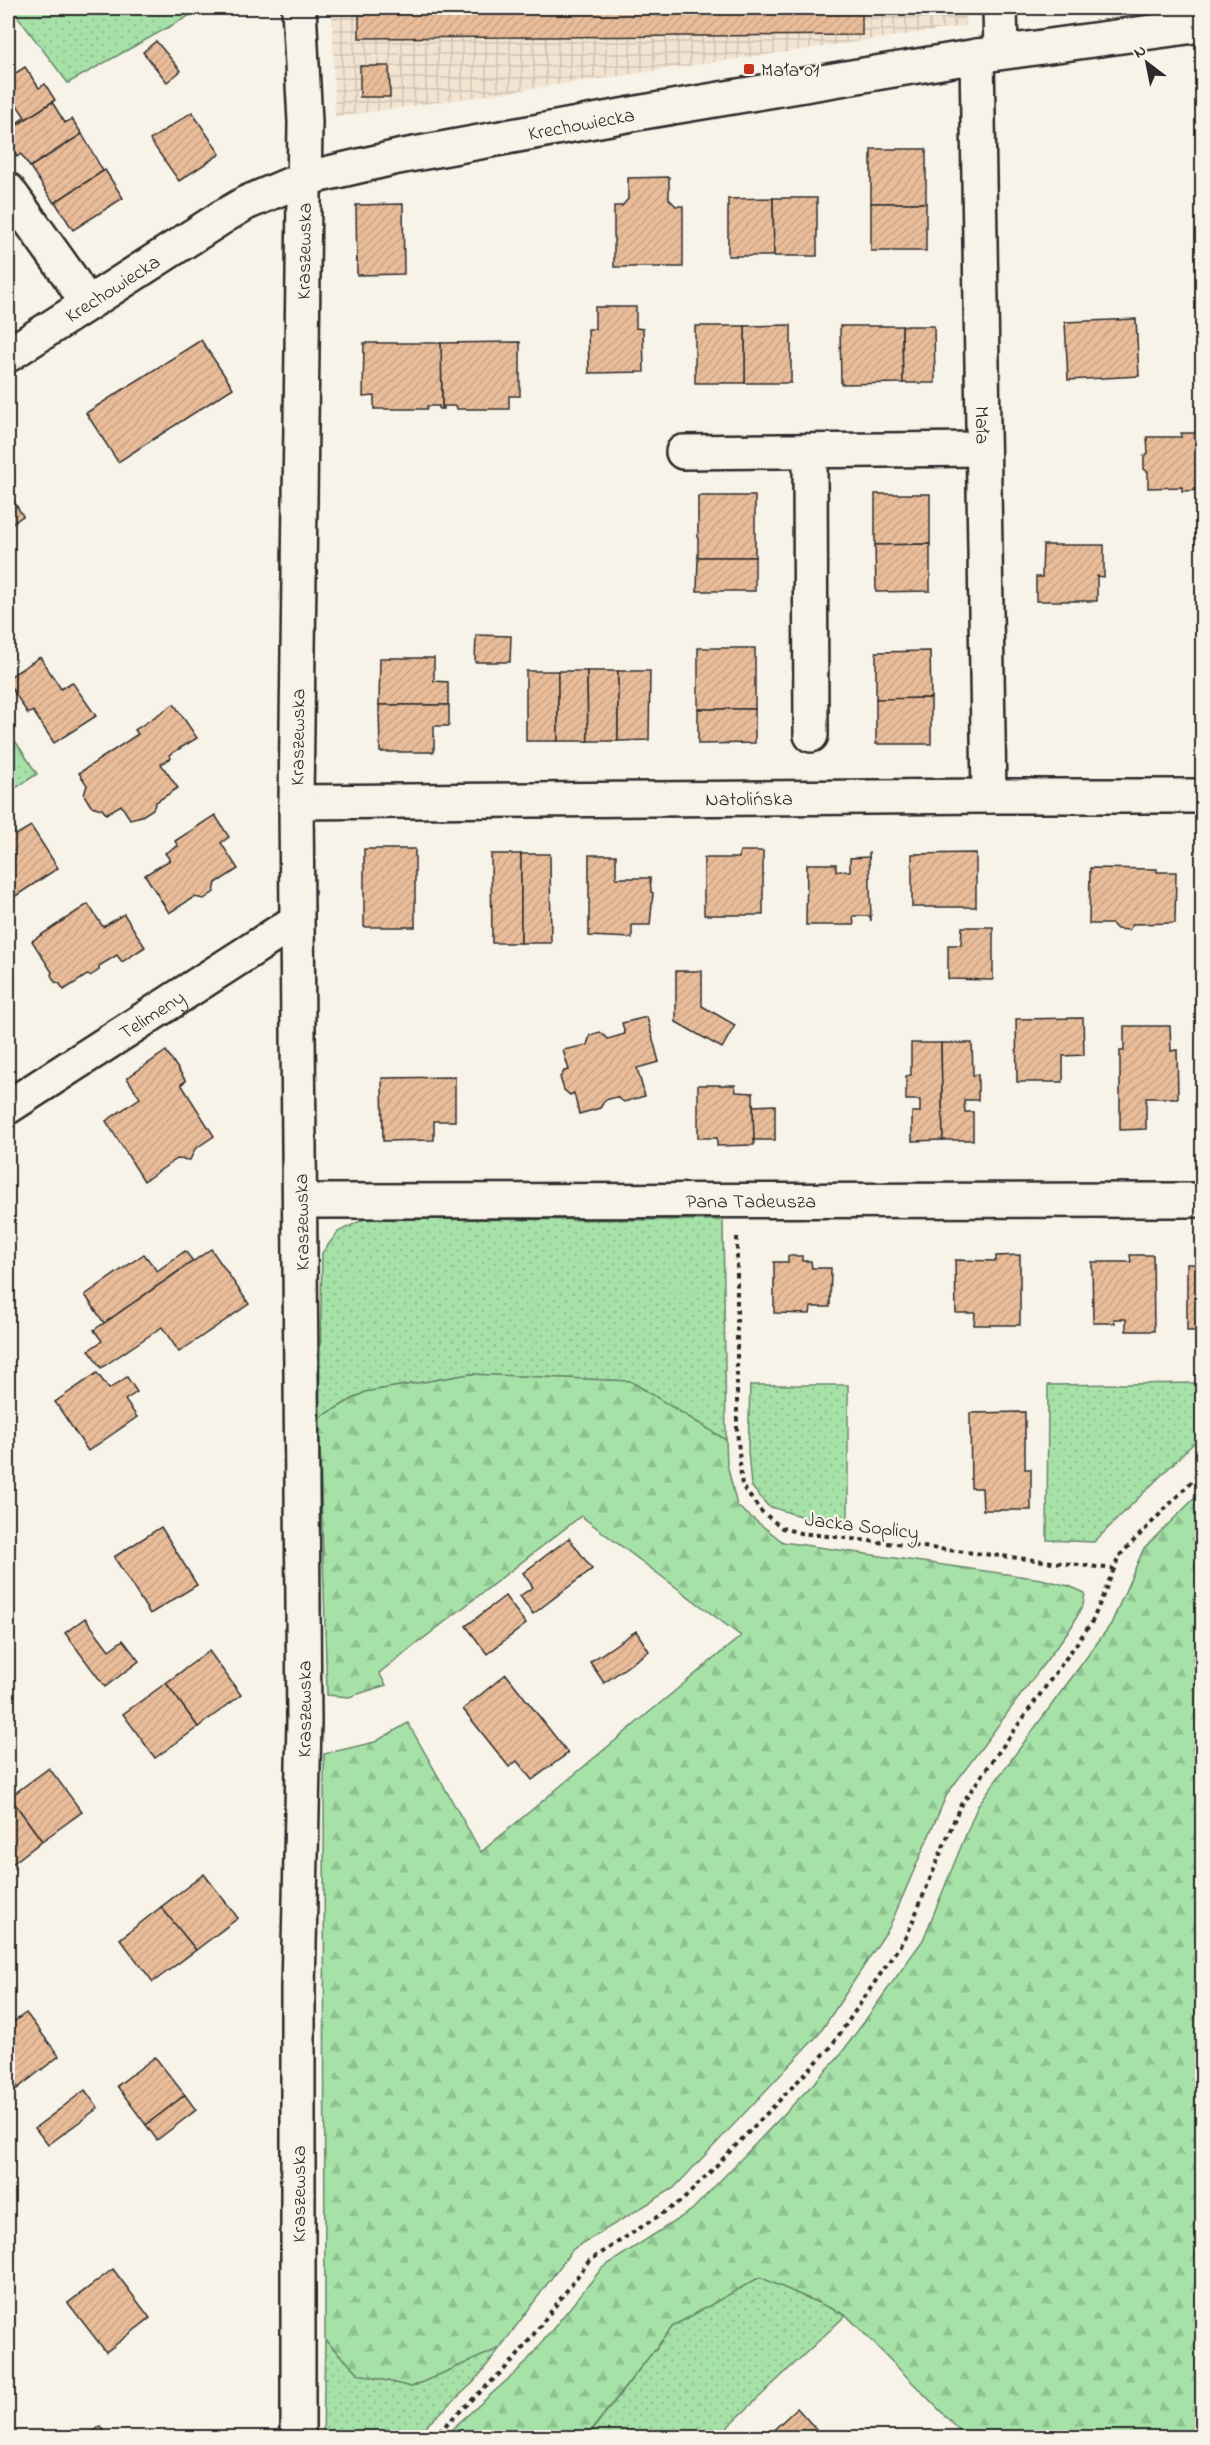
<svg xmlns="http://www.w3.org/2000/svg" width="1210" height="2445" viewBox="0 0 1210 2445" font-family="'Indie Flower',sans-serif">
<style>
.industrial{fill:url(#industrial-grid)}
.grass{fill:url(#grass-dots);stroke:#68866a;stroke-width:1.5}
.forest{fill:url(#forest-firs);stroke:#68866a;stroke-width:1.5}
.building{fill:url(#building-hatch);stroke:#2b2b2b;stroke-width:1.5}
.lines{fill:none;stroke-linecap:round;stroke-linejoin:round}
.minor-casing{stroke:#2b2b2b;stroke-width:38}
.path{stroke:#2b2b2b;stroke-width:4;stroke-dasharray:4.5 4.5;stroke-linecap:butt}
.minor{stroke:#f7f3e8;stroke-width:33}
.poi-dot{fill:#c8321e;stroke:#f7f3e8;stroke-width:2}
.labels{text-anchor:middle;stroke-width:4.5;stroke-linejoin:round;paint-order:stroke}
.poi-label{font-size:20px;fill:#2b2b2b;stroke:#f7f3e8;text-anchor:start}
.street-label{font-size:20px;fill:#2b2b2b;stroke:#f7f3e8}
</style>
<defs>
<pattern id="industrial-grid" width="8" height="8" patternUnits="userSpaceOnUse" patternTransform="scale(1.5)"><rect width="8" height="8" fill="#f3e3d1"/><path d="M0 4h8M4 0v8" fill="none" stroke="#d0c3b4"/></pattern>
<pattern id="grass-dots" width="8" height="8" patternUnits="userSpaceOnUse" patternTransform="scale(1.5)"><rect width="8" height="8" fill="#a6e2a8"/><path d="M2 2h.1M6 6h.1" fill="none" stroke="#8fc291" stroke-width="1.8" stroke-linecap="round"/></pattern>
<pattern id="forest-firs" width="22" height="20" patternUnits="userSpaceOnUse" patternTransform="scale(1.5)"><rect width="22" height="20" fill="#a6e2a8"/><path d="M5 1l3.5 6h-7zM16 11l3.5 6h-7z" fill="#8fc291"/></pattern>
<pattern id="building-hatch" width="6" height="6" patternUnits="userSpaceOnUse" patternTransform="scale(1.5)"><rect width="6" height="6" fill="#eabd9a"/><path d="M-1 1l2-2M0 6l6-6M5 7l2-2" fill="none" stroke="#c9a385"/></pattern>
</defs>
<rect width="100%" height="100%" fill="#f7f3e8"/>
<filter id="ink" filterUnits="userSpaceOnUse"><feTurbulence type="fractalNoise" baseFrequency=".0167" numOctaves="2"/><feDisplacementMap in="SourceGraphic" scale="12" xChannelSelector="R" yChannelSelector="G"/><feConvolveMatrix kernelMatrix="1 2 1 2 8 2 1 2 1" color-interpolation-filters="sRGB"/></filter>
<g filter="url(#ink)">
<polygon class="industrial" points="332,8 965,8 966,26 335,117"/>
<g class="grass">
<polygon points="11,8 193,8 196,12 68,83"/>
<polygon points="8,730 37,774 8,793"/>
<polygon points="364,1219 723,1220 726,1440 630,1381 470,1374 365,1392 319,1418 322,1253 338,1232"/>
<polygon points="1202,1383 1202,1435 1094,1542 1047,1540 1048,1385"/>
<polygon points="750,1385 848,1385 848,1531 768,1506 751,1486 748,1451"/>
<polygon points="760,2277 846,2315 717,2437 586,2438 673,2326"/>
<polygon points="325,2340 360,2374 411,2387 500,2348 474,2382 414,2437 323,2438"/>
</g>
<g class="forest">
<polygon points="470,1374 630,1381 726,1440 727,1464 737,1506 783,1542 1041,1579 1069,1586 1085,1593 1083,1605 1072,1626 947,1794 889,1928 819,2034 674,2188 573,2249 500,2348 411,2387 360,2374 325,2340 324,1754 375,1742 408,1723 481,1852 741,1636 581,1516 379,1673 386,1685 349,1697 327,1695 319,1418 365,1392"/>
<polygon points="1202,1491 1202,2437 966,2437 846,2315 760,2277 673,2326 586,2437 443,2437 523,2366 602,2268 692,2210 838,2058 923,1940 978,1805 1111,1624 1144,1548"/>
</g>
<g class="building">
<polygon points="359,8 862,8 862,35 359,38"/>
<polygon points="156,41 181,71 167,82 143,52"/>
<polygon points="360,66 389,66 390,97 360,97"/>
<polygon points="25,67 39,88 45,84 55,100 8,131 8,129 25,117 17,105 8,112 8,78"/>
<polygon points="1199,95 1202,95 1202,169"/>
<polygon points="52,102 65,123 72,119 82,134 30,167 21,154 17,157 8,142 8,131"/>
<polygon points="192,112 220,154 179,181 150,140"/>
<polygon points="82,134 103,171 54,203 30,167"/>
<rect x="871" y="149" width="55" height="54"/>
<polygon points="105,170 123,198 73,230 55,202"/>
<polygon points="669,177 669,199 676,206 683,206 683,267 614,267 614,206 622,206 628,199 628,178"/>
<polygon points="773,198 774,256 728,256 728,199"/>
<polygon points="773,198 817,198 817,256 774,256"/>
<rect x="871" y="203" width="55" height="48"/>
<polygon points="403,204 404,274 357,275 356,205"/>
<polygon points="595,307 636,307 636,328 643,329 644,372 589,373 588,329 595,329"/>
<polygon points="1136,319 1139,376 1068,380 1065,322"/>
<polygon points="791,325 791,383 745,383 745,326"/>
<rect x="695" y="326" width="50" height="57"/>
<polygon points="840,326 902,326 903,383 841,384"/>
<polygon points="902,326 934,326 935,383 903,383"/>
<polygon points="201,340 233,388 118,462 86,413"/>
<polygon points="520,342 520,396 509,396 509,409 457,409 456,406 444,406 444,409 442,409 441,343"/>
<polygon points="364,343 441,343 442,409 439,409 439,406 427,406 427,409 374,409 374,396 363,397"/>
<polygon points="1181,433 1202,433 1202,490 1182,491 1182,487 1148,488 1148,472 1144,469 1144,456 1148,453 1147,437 1181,437"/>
<polygon points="8,492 23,516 8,526"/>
<polygon points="875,494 930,494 930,544 875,545"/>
<rect x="698" y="496" width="57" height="61"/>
<polygon points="930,544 930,591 876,592 875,545"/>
<polygon points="1043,545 1104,545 1104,577 1097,576 1097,601 1036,601 1036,577 1042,577"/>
<polygon points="698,557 755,557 755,591 697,591"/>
<polygon points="476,635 511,636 510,662 475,662"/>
<rect x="698" y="648" width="57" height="61"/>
<polygon points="930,651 931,698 876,699 876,652"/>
<polygon points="40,657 61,689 72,682 96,716 54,743 33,711 28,714 8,682 8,678"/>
<polygon points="380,658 434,658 434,681 448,682 448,705 379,705"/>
<rect x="526" y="671" width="32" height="70"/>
<polygon points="558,671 587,671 588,741 558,741"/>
<polygon points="587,671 618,671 618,741 588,741"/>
<polygon points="618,671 650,671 649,740 618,741"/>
<polygon points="931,698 931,744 876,744 876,699"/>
<polygon points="174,704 197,738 169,755 171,758 161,764 178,788 156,802 153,809 142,816 130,819 121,805 106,814 102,809 91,806 84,795 87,785 79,773 138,734 135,730"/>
<polygon points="379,705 449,705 449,726 434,726 434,752 380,752"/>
<polygon points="698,709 755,709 755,743 698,744"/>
<polygon points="215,815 229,837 221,843 238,869 216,883 214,892 204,899 194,897 169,913 145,875 170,860 165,853 178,846 175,841"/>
<polygon points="10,826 16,835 31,826 58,868 8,901 8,827"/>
<rect x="364" y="849" width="51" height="78"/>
<polygon points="740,851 763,851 763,915 704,915 704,858 739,858"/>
<polygon points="869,852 871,921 870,916 853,916 854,925 806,925 807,864 836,864 836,871 850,871 850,858 869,857"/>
<polygon points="976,853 976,907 912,907 912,854"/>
<polygon points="491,854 521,854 521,943 492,943"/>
<polygon points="521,854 550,854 551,943 521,943"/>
<polygon points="589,855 616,855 616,878 650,878 651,892 653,893 650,925 632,925 632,938 589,936"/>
<polygon points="1090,868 1157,869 1157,872 1176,872 1175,923 1133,924 1129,930 1117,929 1112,924 1089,924"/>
<polygon points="88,904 103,927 124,914 145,947 122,962 117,955 99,966 99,970 90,976 87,975 64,990 59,983 55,982 51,975 52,972 32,941"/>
<polygon points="962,927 993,927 993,980 948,979 948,945 961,945"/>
<polygon points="676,971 702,971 702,1006 735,1025 722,1048 676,1022"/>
<polygon points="647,1017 659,1062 637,1068 645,1096 624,1102 617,1097 605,1100 600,1108 579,1114 574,1093 570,1095 564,1090 560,1077 564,1071 569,1070 563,1050 587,1045 590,1035 600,1032 608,1039 625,1034 622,1023"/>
<polygon points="1083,1018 1084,1055 1063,1056 1063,1082 1017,1082 1016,1019"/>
<polygon points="1124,1026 1170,1026 1171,1051 1177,1050 1178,1098 1146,1098 1146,1129 1120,1130 1120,1051 1124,1051"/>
<polygon points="911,1043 941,1043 943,1140 912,1141 912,1112 920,1112 920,1100 906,1100 906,1076 911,1075"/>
<polygon points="941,1043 972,1043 973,1075 978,1074 978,1100 964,1100 965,1112 973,1112 973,1140 943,1140"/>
<polygon points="166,1051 186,1081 181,1084 214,1136 195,1149 190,1160 177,1159 144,1181 106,1121 140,1098 127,1078"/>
<polygon points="455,1077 455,1121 434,1121 434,1140 383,1141 382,1078"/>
<polygon points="698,1085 735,1085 736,1092 753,1093 754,1145 717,1146 717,1138 698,1138"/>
<polygon points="775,1105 775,1140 754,1140 753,1106"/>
<polygon points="211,1249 249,1304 179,1352 162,1327 101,1368 89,1350 102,1341 94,1330"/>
<polygon points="185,1251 193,1261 104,1323 85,1295 144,1254 157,1271"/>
<polygon points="1020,1255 1020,1325 974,1325 975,1313 956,1313 955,1260 996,1261 996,1256"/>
<polygon points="1130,1255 1153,1255 1154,1331 1126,1331 1126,1319 1114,1319 1115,1323 1093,1323 1092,1262 1131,1262"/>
<polygon points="788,1256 802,1256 802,1261 811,1261 812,1268 831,1268 830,1307 811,1307 810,1314 774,1313 774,1262 788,1262"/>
<rect x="1187" y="1264" width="15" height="67"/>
<polygon points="97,1373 109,1389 127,1377 137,1392 125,1400 137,1417 88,1451 55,1402"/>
<polygon points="1025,1412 1025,1469 1031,1469 1031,1510 983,1510 982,1488 971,1488 970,1413"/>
<polygon points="161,1527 197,1585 150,1614 114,1557"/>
<polygon points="569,1538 592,1569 533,1614 520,1596 533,1587 523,1573"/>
<polygon points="505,1596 526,1624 487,1654 466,1626"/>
<polygon points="85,1618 109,1650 123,1640 139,1661 105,1687 65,1633"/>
<polygon points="636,1631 649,1651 604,1683 590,1662"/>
<polygon points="209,1651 241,1695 198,1727 166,1683"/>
<polygon points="506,1674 568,1753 532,1780 517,1761 509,1767 463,1709"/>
<polygon points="166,1683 198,1727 155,1758 123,1714"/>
<polygon points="49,1768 82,1812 42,1841 10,1797"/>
<polygon points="10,1797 42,1841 8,1867 8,1798"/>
<polygon points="204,1874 238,1918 196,1950 161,1907"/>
<polygon points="161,1907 196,1950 153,1982 120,1939"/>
<polygon points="26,2013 59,2056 18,2088 8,2074 8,2026"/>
<polygon points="155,2057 185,2095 146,2125 117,2086"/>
<polygon points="8,2074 18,2088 8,2096"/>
<polygon points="85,2090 98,2108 48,2145 35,2128"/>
<polygon points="185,2095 196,2110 157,2140 146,2125"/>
<polygon points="113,2269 150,2318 106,2352 68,2303"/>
<polygon points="797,2408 824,2438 765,2438"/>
<polygon points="101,2426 109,2438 83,2438"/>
</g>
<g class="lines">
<g class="minor-casing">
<g id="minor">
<polyline points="1000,8 1001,52"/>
<path id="s1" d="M977,56L989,796"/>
<polyline points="8,190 70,277 87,304"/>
<path id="s2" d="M8,355L224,216L246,203L303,179L398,157L643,112L977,56L1202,25"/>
<polyline points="810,451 811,735"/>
<polyline points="683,452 983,449"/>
<path id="s3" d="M296,802L989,796H1202"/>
<path id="s4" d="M8,1107L296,921"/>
<path id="s5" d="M301,1201L1202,1200"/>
<path id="s6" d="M298,2438V1990L304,1721L296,802L305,122L299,8"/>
</g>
</g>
<g class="path">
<polyline points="737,1237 737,1429 742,1486 761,1511 782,1528 800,1533 1114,1569 1119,1556 1202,1471"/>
<polyline points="432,2438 515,2359 589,2261 683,2200 830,2048 907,1935 960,1806 1092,1622 1114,1569"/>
</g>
<use href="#minor" class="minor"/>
</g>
</g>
<rect class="poi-dot" x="743" y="63" width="12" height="12" rx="3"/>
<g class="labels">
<g class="poi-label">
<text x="761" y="76">Mała 01</text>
</g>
<g class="street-label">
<text dy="7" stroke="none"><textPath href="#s2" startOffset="628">Krechowiecka</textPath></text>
<text dy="7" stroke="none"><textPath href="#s6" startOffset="2187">Kraszewska</textPath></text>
<text dy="7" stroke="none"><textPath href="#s2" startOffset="124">Krechowiecka</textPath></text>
<text dy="7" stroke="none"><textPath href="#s1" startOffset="369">Mała</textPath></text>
<text dy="7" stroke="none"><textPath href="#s6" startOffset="1701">Kraszewska</textPath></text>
<text dy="7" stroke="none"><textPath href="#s3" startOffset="453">Natolińska</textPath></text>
<text dy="7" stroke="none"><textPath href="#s4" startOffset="171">Telimeny</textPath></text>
<text dy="7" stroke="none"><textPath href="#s5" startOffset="450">Pana Tadeusza</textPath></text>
<text transform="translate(301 1222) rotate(-91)" y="7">Kraszewska</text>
<text transform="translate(862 1525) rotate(7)" y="7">Jacka Soplicy</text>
<text dy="7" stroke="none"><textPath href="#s6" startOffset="729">Kraszewska</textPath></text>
<text transform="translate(298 2194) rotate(-90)" y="7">Kraszewska</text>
</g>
</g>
<rect width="1210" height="2445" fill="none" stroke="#f7f3e8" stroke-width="30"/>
<rect x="15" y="15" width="1180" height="2415" fill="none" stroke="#2b2b2b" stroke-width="2" filter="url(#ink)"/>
<g transform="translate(1147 63) rotate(328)" stroke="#f7f3e8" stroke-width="4.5" paint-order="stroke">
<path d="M0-4.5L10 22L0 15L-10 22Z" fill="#2b2b2b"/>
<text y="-9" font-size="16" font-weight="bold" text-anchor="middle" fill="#2b2b2b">N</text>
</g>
</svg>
